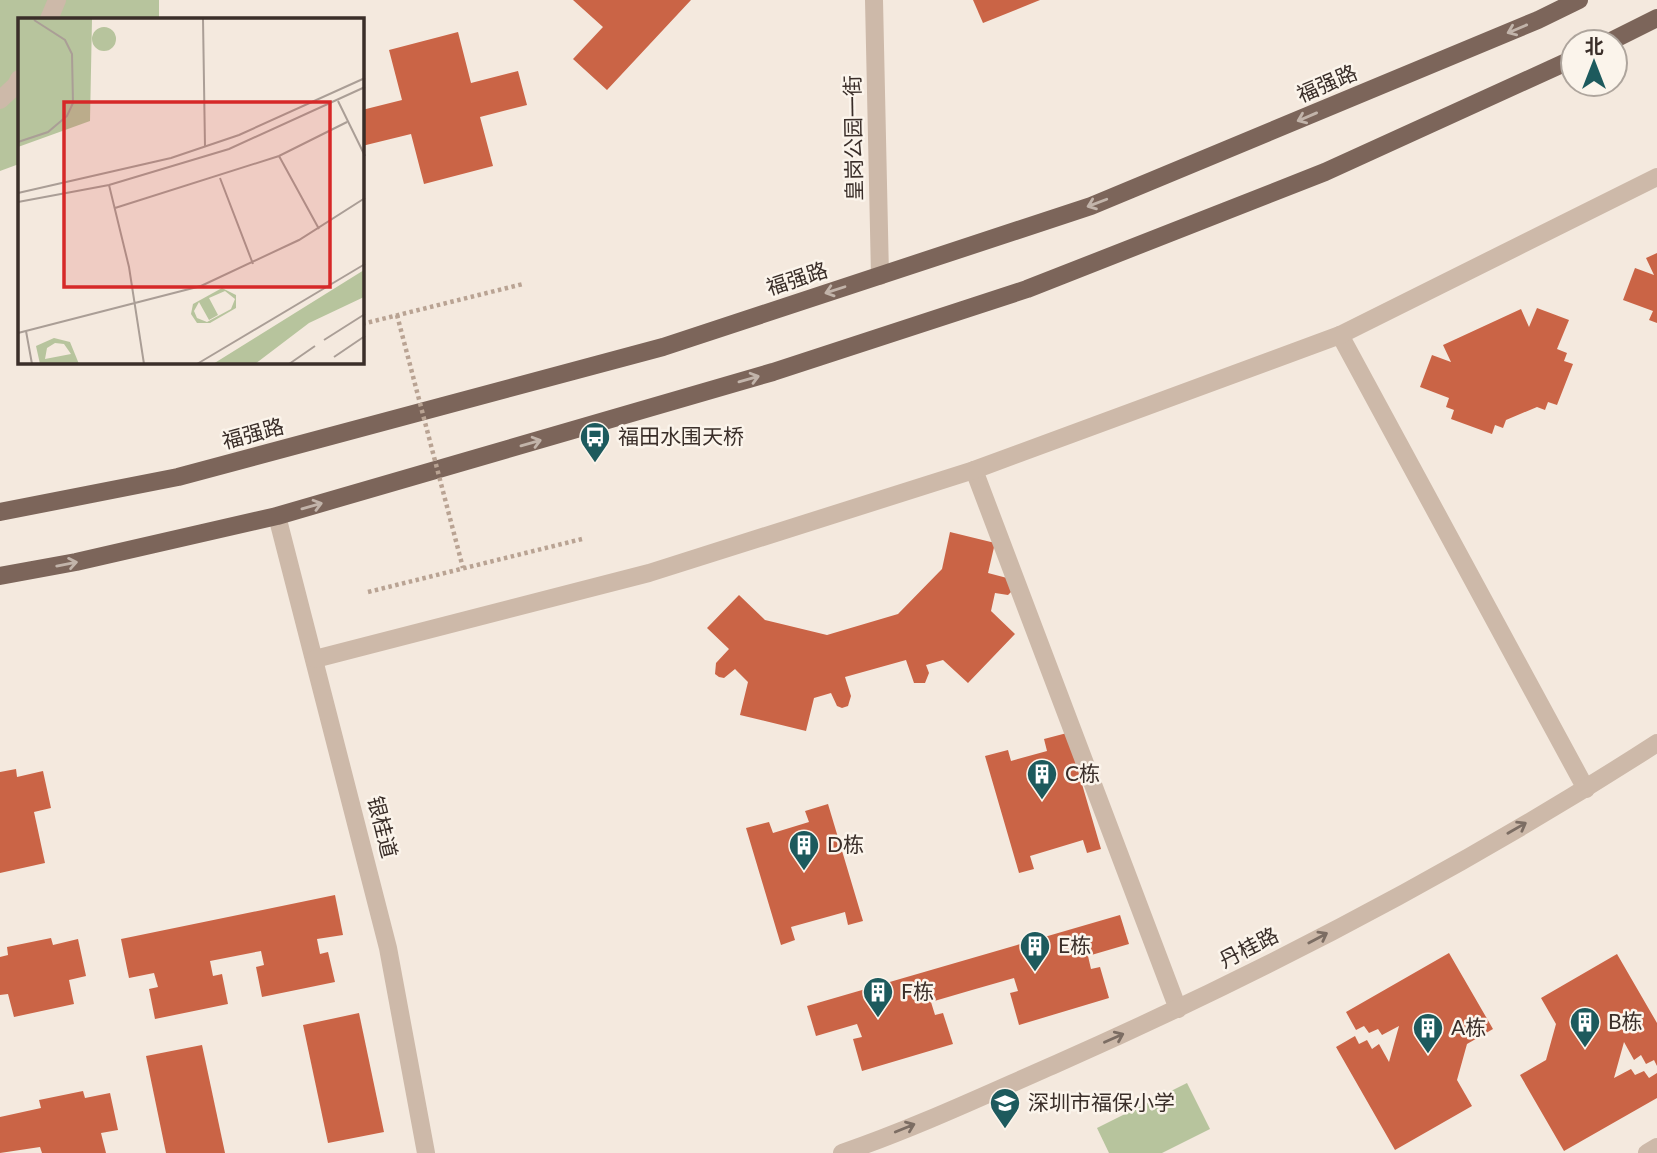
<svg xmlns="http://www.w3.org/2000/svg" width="1657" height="1153" viewBox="0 0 1657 1153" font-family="Lato,'Noto Sans SC',sans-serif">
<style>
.green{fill:#b7c49d}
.building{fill:#ca6446}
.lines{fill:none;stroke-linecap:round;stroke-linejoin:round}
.path{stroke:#b9a393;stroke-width:4.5;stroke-dasharray:3.5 3.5;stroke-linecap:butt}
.minor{stroke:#cdb9a9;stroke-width:18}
.major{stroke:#7c655a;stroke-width:18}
.path-bridge{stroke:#b9a393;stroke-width:4.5;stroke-dasharray:3.5 3.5;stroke-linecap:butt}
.oneway{stroke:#c2b4aa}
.oneway2{stroke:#7c6d63}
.labels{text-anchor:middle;stroke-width:5;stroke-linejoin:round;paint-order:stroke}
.street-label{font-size:21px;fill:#3a2e29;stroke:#fbf4eb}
.poi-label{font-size:21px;fill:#3a2e29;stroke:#fbf4eb;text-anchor:start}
.inset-road{fill:none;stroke:#aa9e96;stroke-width:2}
.view{fill:#d62828;fill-opacity:0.15;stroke:#d62828;stroke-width:3.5}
.inset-edge{fill:none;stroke:#3a2e29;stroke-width:3.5}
</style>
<rect width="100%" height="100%" fill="#f4e9de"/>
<g class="green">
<polygon points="0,0 159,0 159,19 19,19 19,164 0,171"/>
<polygon points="1187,1083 1210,1129 1162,1153 1109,1153 1097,1128"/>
</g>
<g class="building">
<polygon points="573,0 691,0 607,90 573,59 603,27"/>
<polygon points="973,0 1040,0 983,23"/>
<polygon points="458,32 471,83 518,71 527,105 480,117 493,166 424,184 411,134 362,146 362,110 402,100 389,50"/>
<polygon points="1657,253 1657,323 1649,320 1653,311 1623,300 1635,268 1654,275 1646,258"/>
<polygon points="1537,308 1569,320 1557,349 1567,353 1564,361 1573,364 1557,405 1548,402 1545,410 1537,407 1506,420 1503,428 1495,425 1492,434 1451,419 1454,410 1446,407 1449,398 1420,387 1432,355 1451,362 1443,345 1521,309 1529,327"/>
<polygon points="950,532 995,543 988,573 1007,578 1012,591 1008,595 995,593 991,611 1015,634 968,683 943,660 926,665 929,673 925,683 914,683 906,660 845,677 851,696 848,706 842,708 837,706 831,693 814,698 806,731 740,715 748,682 735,669 724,678 719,677 715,674 716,663 729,649 707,628 739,595 765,620 827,635 898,614 942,569"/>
<polygon points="1067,733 1101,849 1087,853 1083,840 1030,856 1034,869 1019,873 985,756 1008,750 1011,761 1047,751 1044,739"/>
<polygon points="16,769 17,777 43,771 51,808 34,812 45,863 0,873 0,772"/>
<polygon points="828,804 863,921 848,925 845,912 791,927 795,940 781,945 746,828 769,822 773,833 809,822 805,811"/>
<polygon points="335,895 343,935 317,939 320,954 328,952 335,982 262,997 256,967 264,965 261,951 210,961 213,976 222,974 228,1004 155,1019 149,989 158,987 154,973 129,978 121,939"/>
<polygon points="1120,915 1129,944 1088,956 1091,969 1100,967 1109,998 1019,1025 1010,993 1018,991 1014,978 972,990 931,1002 935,1015 943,1013 953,1044 862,1071 853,1039 862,1037 857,1024 816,1036 807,1006"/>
<polygon points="51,938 53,945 78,939 86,976 69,980 74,1004 14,1017 8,994 0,995 0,957 8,955 7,947"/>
<polygon points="1449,953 1493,1029 1467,1044 1457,1080 1472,1106 1395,1150 1336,1047 1355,1036 1359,1044 1367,1040 1372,1049 1379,1044 1389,1062 1399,1026 1382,1035 1378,1029 1369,1033 1364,1026 1356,1030 1346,1012"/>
<polygon points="1617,954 1657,1023 1657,1066 1654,1060 1646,1064 1641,1055 1634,1060 1624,1042 1614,1078 1631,1069 1635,1075 1644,1071 1649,1078 1657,1073 1657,1098 1564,1151 1520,1075 1546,1060 1556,1024 1541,998"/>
<polygon points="359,1013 384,1132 328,1143 303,1025"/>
<polygon points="202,1045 225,1153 166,1153 146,1056"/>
<polygon points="83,1091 85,1098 110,1093 118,1130 101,1133 106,1153 42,1153 40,1147 0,1153 0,1117 41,1108 39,1100"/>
</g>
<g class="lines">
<g class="path">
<polyline points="362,324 523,284"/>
<polyline points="368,592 582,539"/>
</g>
<g class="minor">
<polyline points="874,0 880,276"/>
<polyline points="49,19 57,0"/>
<polyline points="0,100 16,85 19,79"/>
<polyline points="1340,335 1586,789"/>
<polyline points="974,470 1178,1009"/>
<polyline points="277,516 388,948 426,1153"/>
<polyline points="315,659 649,573 974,470 1340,335 1657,177"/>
<path d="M842,1153C915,1128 985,1095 1056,1064C1264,972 1467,866 1657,743"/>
<polyline points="1647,1153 1657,1147"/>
</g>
<g class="major">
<polyline points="1609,42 1657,18"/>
<polyline points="0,512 178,477 663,347 1091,206 1538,20 1579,0"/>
<polyline points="0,576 76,562 277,516 773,372 1027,289 1325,172 1573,59"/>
</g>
<polyline class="path-bridge" points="397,315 463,568"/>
</g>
<defs><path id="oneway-shaft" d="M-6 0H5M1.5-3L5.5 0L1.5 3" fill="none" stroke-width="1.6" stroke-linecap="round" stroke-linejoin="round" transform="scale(1.75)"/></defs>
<g class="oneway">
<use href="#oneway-shaft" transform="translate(1517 29) rotate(157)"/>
<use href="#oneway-shaft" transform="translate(1307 117) rotate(157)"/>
<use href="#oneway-shaft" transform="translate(1097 203) rotate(159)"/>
<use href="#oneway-shaft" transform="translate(835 290) rotate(162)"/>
<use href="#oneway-shaft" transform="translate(749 379) rotate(-16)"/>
<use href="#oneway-shaft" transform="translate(531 443) rotate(-16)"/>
<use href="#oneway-shaft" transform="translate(312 506) rotate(-16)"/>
<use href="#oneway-shaft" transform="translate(67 564) rotate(-11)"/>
</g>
<g class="oneway2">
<use href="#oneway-shaft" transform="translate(1517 828) rotate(-30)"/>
<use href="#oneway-shaft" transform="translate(1318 938) rotate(-28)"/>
<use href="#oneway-shaft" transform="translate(1114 1038) rotate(-24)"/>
<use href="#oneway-shaft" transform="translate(905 1128) rotate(-22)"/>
</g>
<defs>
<g id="bus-pin" transform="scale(1.575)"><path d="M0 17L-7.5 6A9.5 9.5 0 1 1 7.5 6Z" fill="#1d5a5d" stroke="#fbf4eb"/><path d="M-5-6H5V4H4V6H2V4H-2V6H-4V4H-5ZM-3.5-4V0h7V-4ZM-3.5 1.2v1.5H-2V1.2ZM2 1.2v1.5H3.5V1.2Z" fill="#fff"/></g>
<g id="building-pin" transform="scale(1.575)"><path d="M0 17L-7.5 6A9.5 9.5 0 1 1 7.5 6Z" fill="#1d5a5d" stroke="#fbf4eb"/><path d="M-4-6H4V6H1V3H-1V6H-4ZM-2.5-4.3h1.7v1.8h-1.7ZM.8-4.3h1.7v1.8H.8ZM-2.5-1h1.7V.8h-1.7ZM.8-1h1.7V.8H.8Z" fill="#fff"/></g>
<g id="school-pin" transform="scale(1.575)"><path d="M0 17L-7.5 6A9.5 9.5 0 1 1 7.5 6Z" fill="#1d5a5d" stroke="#fbf4eb"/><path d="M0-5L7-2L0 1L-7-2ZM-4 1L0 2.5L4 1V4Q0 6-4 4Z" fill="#fff"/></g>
</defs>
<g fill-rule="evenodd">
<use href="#bus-pin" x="595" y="437"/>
<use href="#building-pin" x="1042" y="774"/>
<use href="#building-pin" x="804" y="845"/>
<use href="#building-pin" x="1035" y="946"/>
<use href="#building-pin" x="878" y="992"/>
<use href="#building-pin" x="1585" y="1022"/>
<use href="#building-pin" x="1428" y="1028"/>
<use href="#school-pin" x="1005" y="1103"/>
</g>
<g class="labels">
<g class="street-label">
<text transform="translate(1327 84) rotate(-23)" y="7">福强路</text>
<text transform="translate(854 138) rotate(-91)" y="7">皇岗公园一街</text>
<text transform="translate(797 279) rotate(-18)" y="7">福强路</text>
<text transform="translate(253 434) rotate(-15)" y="7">福强路</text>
<text transform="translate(382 827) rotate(76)" y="7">银桂道</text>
<text transform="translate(1249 948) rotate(-27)" y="7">丹桂路</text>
</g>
<g class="poi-label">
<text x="618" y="444">福田水围天桥</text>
<text x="1065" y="781">C栋</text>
<text x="827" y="852">D栋</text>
<text x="1058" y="953">E栋</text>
<text x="901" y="999">F栋</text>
<text x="1608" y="1029">B栋</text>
<text x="1451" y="1035">A栋</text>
<text x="1028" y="1110">深圳市福保小学</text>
</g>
</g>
<g transform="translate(18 18)">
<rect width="346" height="346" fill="#f4e9de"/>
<path d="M0,1H74L72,103L0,129ZM74 21a12 12 0 1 1 24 0a12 12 0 1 1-24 0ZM346,252V279L291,305L237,346H195ZM204,270L218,277V290L192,305H179L173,296L175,286ZM207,273L217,281L213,291L189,304L179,300L176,293L181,284L191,302L200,297L191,280ZM36,320L52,324L61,346H22L18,328ZM37,325L46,326L53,336L27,341L29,330Z" fill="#b7c49d" fill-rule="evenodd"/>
<path class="inset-road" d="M185,1L187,129M320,83L347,138M0,124L30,114L49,98L55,85L54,36L47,22L16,2M261,138L301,211M202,160L235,246M91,167L111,249L126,346M0,175L153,140L221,117L347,60M0,184L91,167L211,131L347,69M97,190L261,138L329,104M8,313L14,346M0,315L183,268L281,222L347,180M306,322L347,296M316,339L347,318M179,346L347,246M271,346L297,328"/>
<path class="view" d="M46,84H312V269H46Z"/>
<rect width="346" height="346" class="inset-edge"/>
</g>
<g transform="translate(1594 63)"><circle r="33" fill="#fbf4eb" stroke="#aea59d" stroke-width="2"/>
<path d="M0-5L12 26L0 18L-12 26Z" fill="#1d5a5d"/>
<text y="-10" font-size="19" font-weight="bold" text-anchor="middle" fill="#3a2e29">北</text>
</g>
</svg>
